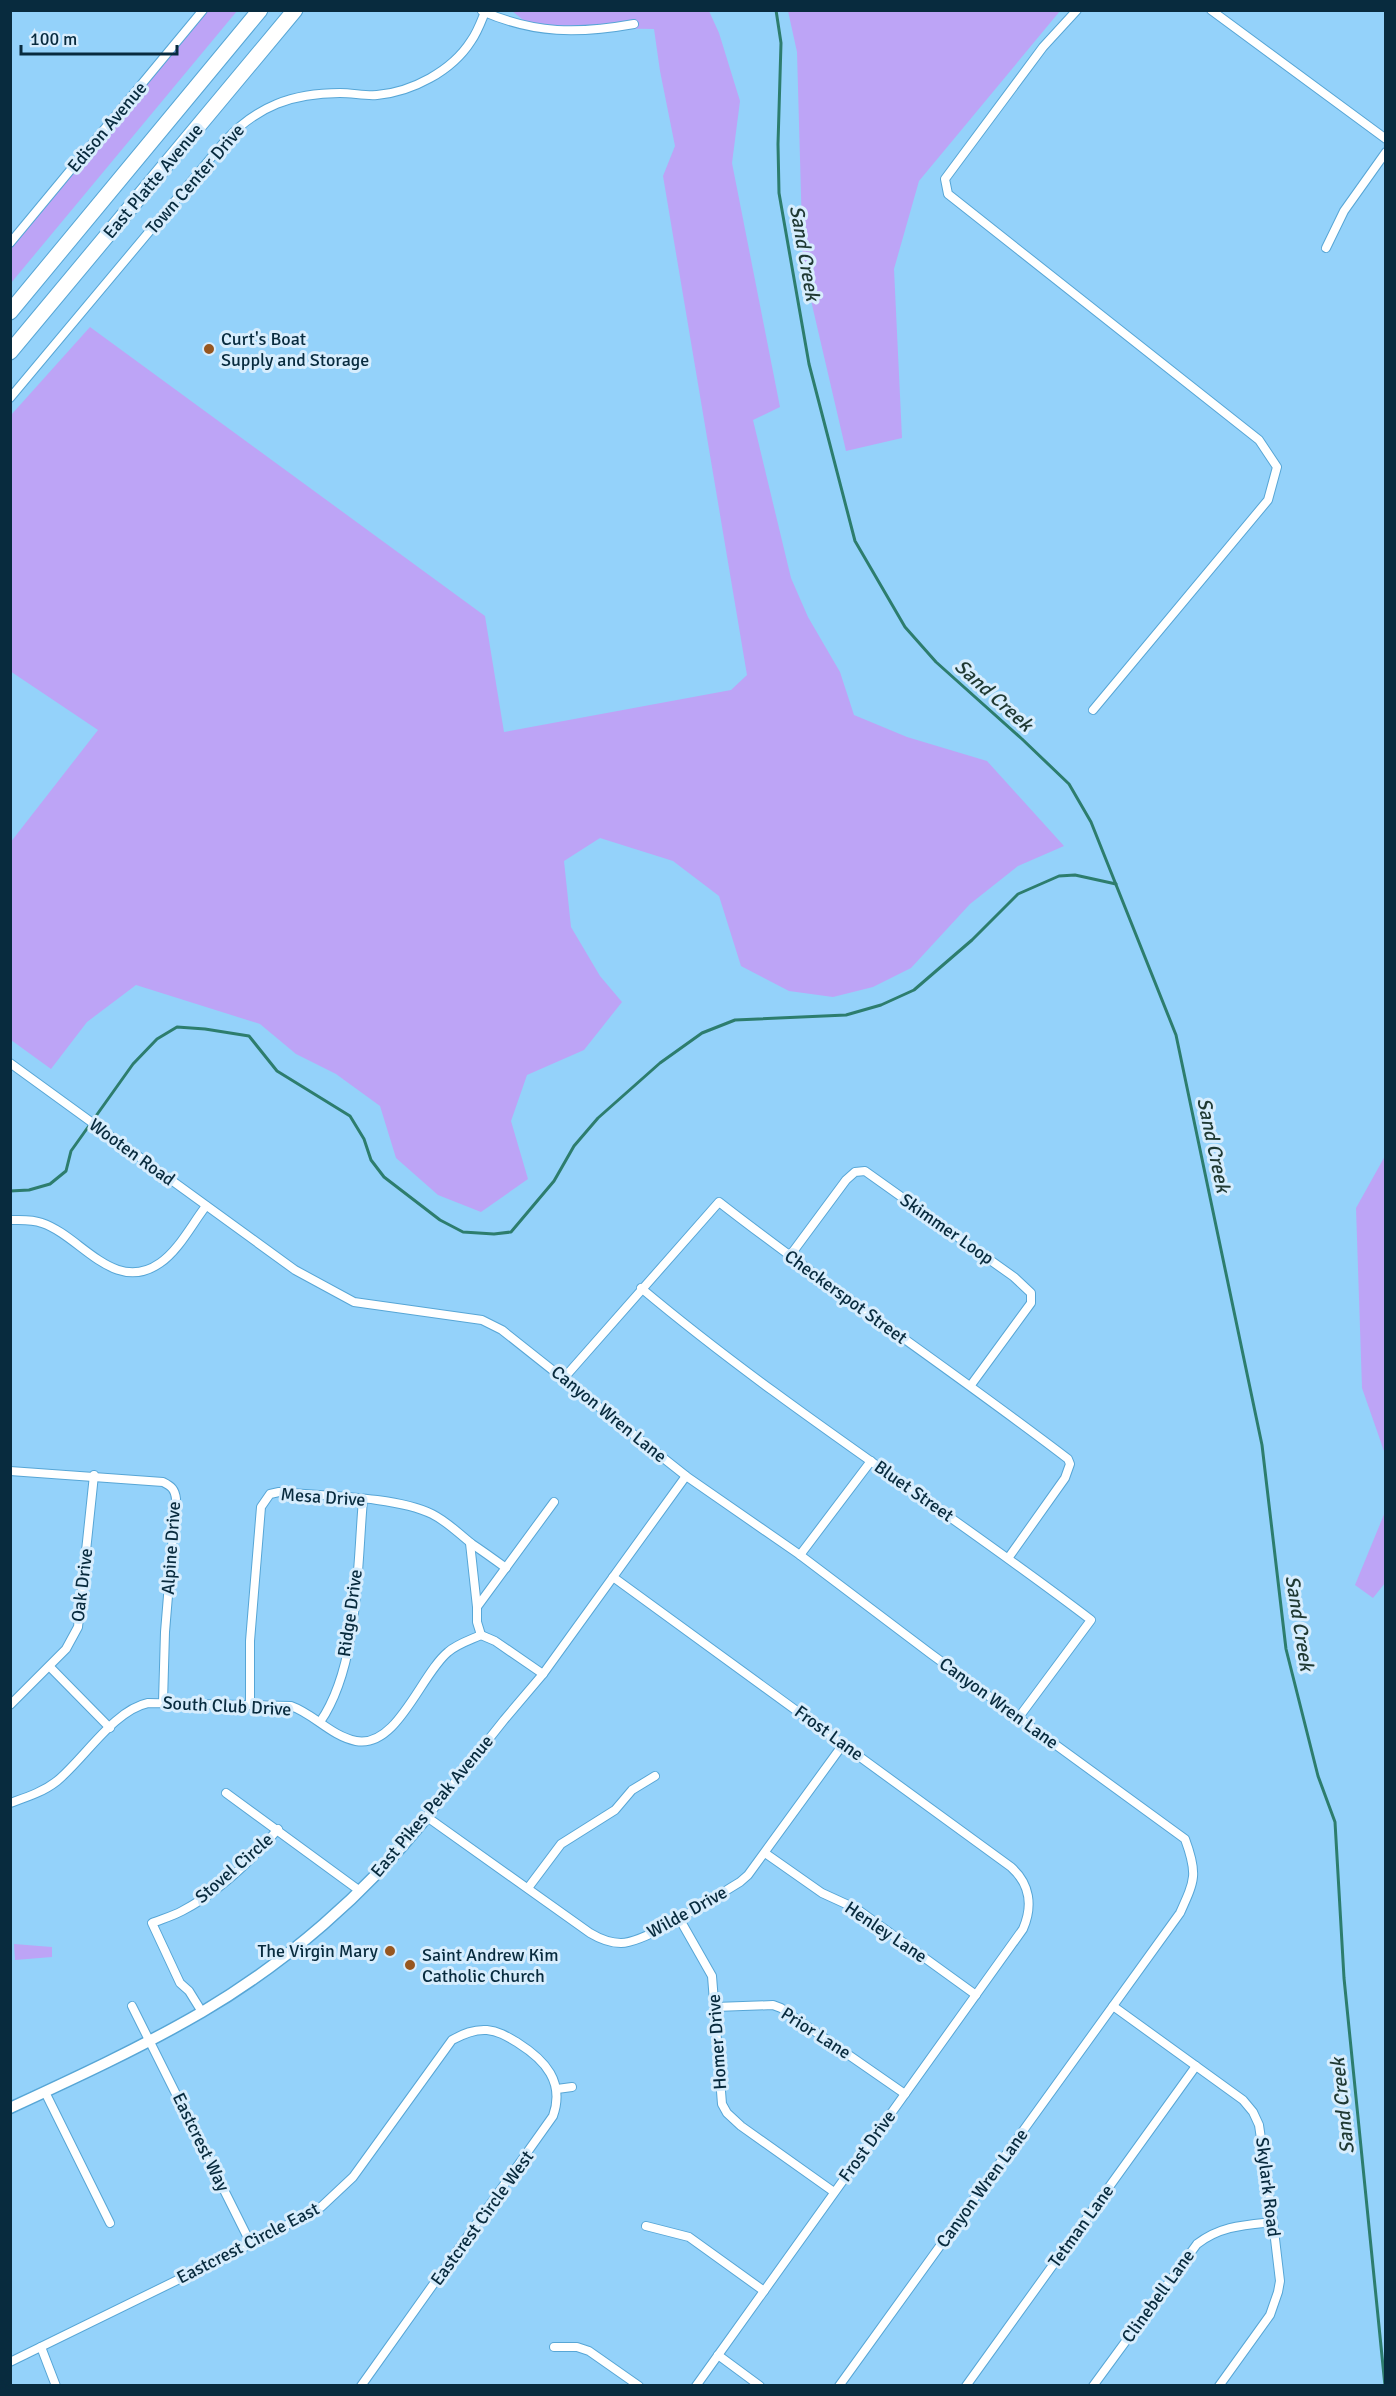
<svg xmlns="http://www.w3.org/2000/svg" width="1396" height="2396" viewBox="0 0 1396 2396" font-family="Signika,sans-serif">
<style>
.green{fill:#bda4f6}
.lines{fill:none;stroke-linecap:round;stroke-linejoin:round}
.stream{stroke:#2d7d6d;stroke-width:3}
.minor-casing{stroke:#57a6d6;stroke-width:10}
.tertiary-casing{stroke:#57a6d6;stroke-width:13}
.trunk-casing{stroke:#57a6d6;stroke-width:17}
.minor{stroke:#fff;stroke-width:8}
.tertiary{stroke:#fff;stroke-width:10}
.trunk{stroke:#fff;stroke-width:15}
.poi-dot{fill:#975720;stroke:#d7edfd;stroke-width:2}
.labels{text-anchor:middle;stroke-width:6;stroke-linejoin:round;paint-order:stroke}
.street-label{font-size:18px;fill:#082b3e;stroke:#d7edfd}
.poi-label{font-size:18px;fill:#082b3e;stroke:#d7edfd;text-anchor:start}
.water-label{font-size:20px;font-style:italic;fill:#1f3933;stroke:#d7edfd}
</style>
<rect width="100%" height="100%" fill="#94d2fa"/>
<g class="green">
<polygon points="206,11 237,11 11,283 11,247"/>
<polygon points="512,11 709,11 719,33 740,101 732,163 780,407 753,420 791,578 808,617 840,672 854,715 907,737 987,761 1064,846 1018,866 970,904 911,968 873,987 833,997 789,991 741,966 719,896 673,861 600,838 564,861 571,927 600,976 622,1002 584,1050 527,1075 511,1121 528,1179 481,1212 438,1195 396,1158 380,1106 336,1074 296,1054 260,1024 136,985 87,1022 51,1069 11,1040 10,843 98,730 10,671 11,415 90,327 485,616 504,732 731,690 747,675 663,176 675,146 660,71 654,29 532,27"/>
<polygon points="788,11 1060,11 919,181 894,269 902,438 846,451 803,266 797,52"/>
<polygon points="1385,1156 1385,1454 1362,1388 1356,1208"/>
<polygon points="1385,1488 1385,1583 1373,1598 1355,1585 1385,1512"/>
<polygon points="14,1944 52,1947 52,1957 15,1960"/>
</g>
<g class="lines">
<g class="stream">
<polyline points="776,10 781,43 778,144 779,193 809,364 855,541 905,627 936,662 1022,739 1069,784 1091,822 1176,1035 1262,1445 1286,1649 1318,1776 1335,1822 1344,1978 1385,2386"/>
<polyline points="10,1191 29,1190 50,1184 66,1171 71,1151 133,1064 157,1039 177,1027 205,1029 249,1036 277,1071 350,1116 364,1139 371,1160 384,1177 440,1220 463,1232 494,1234 511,1232 554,1181 574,1146 598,1118 660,1063 702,1033 735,1020 846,1015 881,1005 914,990 972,940 1018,894 1059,876 1075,875 1116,884"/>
</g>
<g class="minor-casing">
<g id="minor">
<polyline points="1077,10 1043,47 945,179 948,194 1259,440 1277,467 1268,500 1093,710"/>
<polyline points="1211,10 1386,139"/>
<path d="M482,11C535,34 578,34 634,24"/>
<polyline points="10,243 203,10"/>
<polyline points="1326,248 1344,211 1386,152"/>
<path d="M10,398L225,141C257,106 293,93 340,93C353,93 365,96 377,95C412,92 452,71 471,41C477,33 481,22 485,12"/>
<path d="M10,1063L295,1270L354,1302L482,1320L502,1330L686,1476L800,1555L931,1654L1185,1839C1198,1874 1195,1880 1180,1913L839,2386"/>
<path d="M10,1220C21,1220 32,1219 42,1223C81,1236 114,1295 160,1263C179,1250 192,1224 206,1206"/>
<polyline points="789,1257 846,1180 855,1172 865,1171 1014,1277 1031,1293 1031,1303 971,1385"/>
<path d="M641,1288C784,1408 943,1507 1091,1620L1019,1717"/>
<path d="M564,1378L719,1202C833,1291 953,1371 1068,1459L1070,1464L1065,1478L1009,1557"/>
<path d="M10,1471L163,1482C171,1486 175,1489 176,1499L165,1632L163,1702"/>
<path d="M686,1476L543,1674L504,1720L427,1817L590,1933C600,1939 610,1943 621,1943C646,1943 715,1897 740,1882L748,1875L844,1743"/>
<polyline points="470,1543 477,1607"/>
<polyline points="800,1555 871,1461"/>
<path d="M613,1577L1011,1867C1030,1884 1033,1906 1023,1929L696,2386"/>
<polyline points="481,1635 495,1641 543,1674"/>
<polyline points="50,1667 110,1728"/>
<polyline points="10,1705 66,1649 78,1627 94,1475"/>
<path d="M250,1705V1641L261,1507L270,1494L279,1492C321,1496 396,1496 432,1514C448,1522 459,1534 472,1544C484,1552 495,1560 506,1568"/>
<path d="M320,1722C359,1666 357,1567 363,1500"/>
<polyline points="226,1793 360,1891"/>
<path d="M10,1803C27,1797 43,1792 57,1781C84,1759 114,1710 148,1703L291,1706C314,1714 331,1736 356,1741C397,1749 421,1674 448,1652C457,1644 470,1640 481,1635L477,1622V1607L554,1502"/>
<polyline points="765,1853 822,1893 857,1909 976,1995"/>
<polyline points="528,1888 561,1844 615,1810 632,1790 655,1776"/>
<polyline points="679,1918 712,1976 722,2104 727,2113 741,2126 834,2192"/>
<polyline points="132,2006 251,2244"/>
<polyline points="1113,2006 1243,2100 1253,2112 1259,2125 1273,2222 1280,2281 1278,2292 1270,2315 1219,2386"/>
<polyline points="715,2007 773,2005 781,2008 905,2094"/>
<path d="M202,2012L189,1991L180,1983L152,1923C162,1919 173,1916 182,1911C218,1892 252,1860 278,1829"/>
<polyline points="557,2089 572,2087"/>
<polyline points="45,2092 110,2223"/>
<polyline points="646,2226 689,2237 764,2291"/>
<polyline points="41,2347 56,2386"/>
<polyline points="554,2347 577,2347 589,2351 639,2386"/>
<polyline points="718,2355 760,2386"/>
<path d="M10,2362L251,2244L321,2207L353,2177L452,2040C463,2034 474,2029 487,2030C499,2031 508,2037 518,2043C545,2060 565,2082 553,2116L361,2386"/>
<polyline points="966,2386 1196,2066"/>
<path d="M1093,2386L1197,2244C1220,2226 1244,2225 1273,2222"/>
</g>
</g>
<g class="tertiary-casing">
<path id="tertiary" d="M10,2108C75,2078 140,2048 202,2012C287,1962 365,1894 427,1817"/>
</g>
<g class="trunk-casing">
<g id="trunk">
<polyline points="10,312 260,10"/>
<polyline points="10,352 295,10"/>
</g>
</g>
<use href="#minor" class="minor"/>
<use href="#tertiary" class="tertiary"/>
<use href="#trunk" class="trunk"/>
</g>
<g class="poi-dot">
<circle cx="209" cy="349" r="6"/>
<circle cx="390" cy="1951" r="6"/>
<circle cx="410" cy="1965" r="6"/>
</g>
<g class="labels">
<g class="street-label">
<text transform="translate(107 127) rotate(-50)" y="6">Edison Avenue</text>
<text transform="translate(195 179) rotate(-49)" y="6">Town Center Drive</text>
<text transform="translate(153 181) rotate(-50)" y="6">East Platte Avenue</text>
<text transform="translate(132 1152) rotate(36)" y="6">Wooten Road</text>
<text transform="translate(947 1229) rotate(35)" y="6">Skimmer Loop</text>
<text transform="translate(846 1297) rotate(36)" y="6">Checkerspot Street</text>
<text transform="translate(609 1414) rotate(39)" y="6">Canyon Wren Lane</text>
<text transform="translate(914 1491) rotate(35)" y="6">Bluet Street</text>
<text transform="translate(323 1497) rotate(4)" y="6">Mesa Drive</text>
<text transform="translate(171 1548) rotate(-86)" y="6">Alpine Drive</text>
<text transform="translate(82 1585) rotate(-83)" y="6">Oak Drive</text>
<text transform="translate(350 1613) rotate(-82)" y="6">Ridge Drive</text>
<text transform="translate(999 1703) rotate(36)" y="6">Canyon Wren Lane</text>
<text transform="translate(227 1706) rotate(3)" y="6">South Club Drive</text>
<text transform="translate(829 1733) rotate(36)" y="6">Frost Lane</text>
<text transform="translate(432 1806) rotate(-50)" y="6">East Pikes Peak Avenue</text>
<text transform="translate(234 1868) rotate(-41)" y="6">Stovel Circle</text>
<text transform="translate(687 1912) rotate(-29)" y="6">Wilde Drive</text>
<text transform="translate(886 1932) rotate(34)" y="6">Henley Lane</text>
<text transform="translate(816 2033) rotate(33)" y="6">Prior Lane</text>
<text transform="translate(717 2042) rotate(-94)" y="6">Homer Drive</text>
<text transform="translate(201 2142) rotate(64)" y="6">Eastcrest Way</text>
<text transform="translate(867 2146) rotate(-54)" y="6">Frost Drive</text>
<text transform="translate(1268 2187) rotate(83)" y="6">Skylark Road</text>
<text transform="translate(982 2188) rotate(-54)" y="6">Canyon Wren Lane</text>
<text transform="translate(482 2218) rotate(-54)" y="6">Eastcrest Circle West</text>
<text transform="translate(1081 2226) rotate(-54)" y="6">Tetman Lane</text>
<text transform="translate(248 2243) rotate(-27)" y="6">Eastcrest Circle East</text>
<text transform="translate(1158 2296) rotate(-54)" y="6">Clinebell Lane</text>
</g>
<g class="poi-label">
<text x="221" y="345">Curt's Boat<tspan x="221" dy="21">Supply and Storage</tspan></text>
<text x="378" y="1957" text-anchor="end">The Virgin Mary</text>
<text x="422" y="1961">Saint Andrew Kim<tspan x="422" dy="21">Catholic Church</tspan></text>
</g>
<g class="water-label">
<text transform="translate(805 253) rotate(80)" y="7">Sand Creek</text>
<text transform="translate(994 695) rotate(42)" y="7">Sand Creek</text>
<text transform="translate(1214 1145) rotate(78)" y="7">Sand Creek</text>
<text transform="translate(1300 1623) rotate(81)" y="7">Sand Creek</text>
<text transform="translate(1342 2106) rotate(-96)" y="7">Sand Creek</text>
</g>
</g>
<rect width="1396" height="2396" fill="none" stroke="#082b3e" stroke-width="24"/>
<path d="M21 45v9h156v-9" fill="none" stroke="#082b3e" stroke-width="3"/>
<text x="30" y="45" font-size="18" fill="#082b3e" stroke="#d7edfd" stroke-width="4.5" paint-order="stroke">100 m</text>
</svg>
